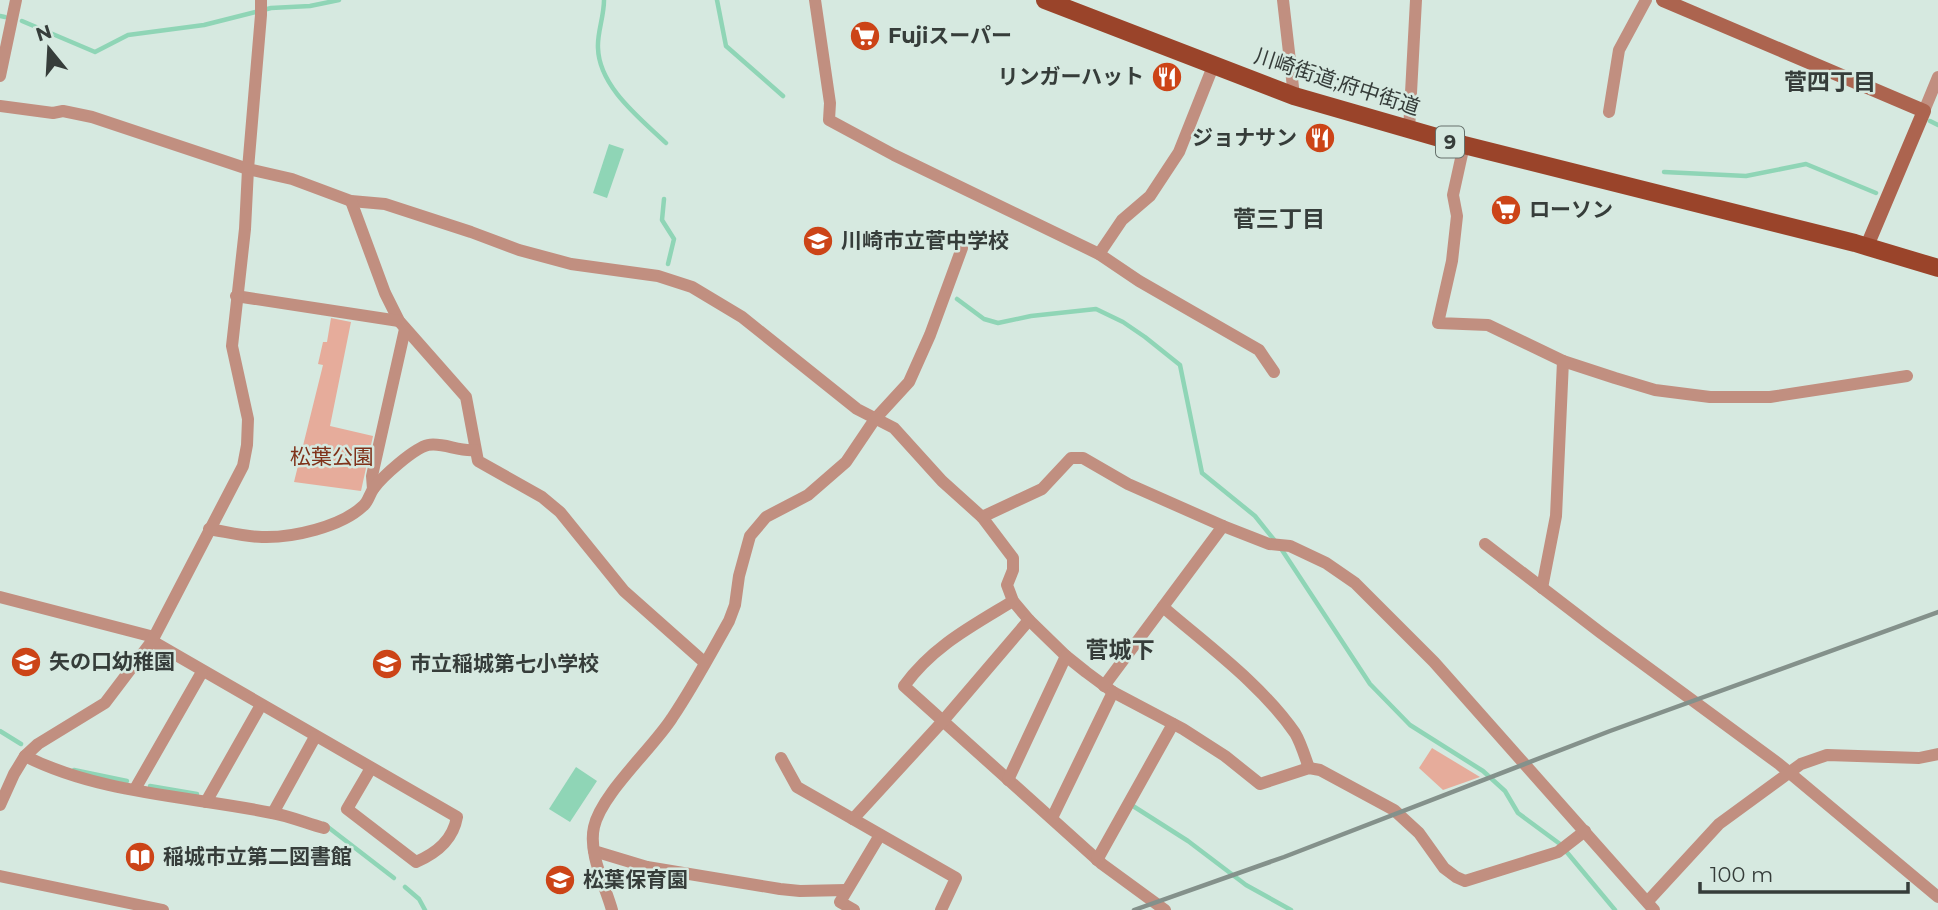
<svg xmlns="http://www.w3.org/2000/svg" width="1938" height="910" viewBox="0 0 1938 910" font-family="Montserrat,'Noto Sans JP',sans-serif">
<style>
.green{fill:#e6ac9b}
.water{fill:#8fd5b6}
.lines{fill:none;stroke-linecap:round;stroke-linejoin:round}
.stream{stroke:#8fd5b6;stroke-width:4.5}
.street{stroke:#c18f80;stroke-width:12}
.secondary{stroke:#ac644f;stroke-width:14}
.primary{stroke:#9a442a;stroke-width:18}
.rail{stroke:#84918b;stroke-width:4.5}
.labels{text-anchor:middle;stroke-width:5;stroke-linejoin:round;paint-order:stroke}
.shield{fill:#d6e9e0;stroke:#66716c;stroke-width:2}
.shield-label{font-size:19px;font-weight:bold;fill:#363d3a}
.poi-label{font-size:21px;font-weight:bold;fill:#363d3a;stroke:#d6e9e0;text-anchor:start}
.street-label{font-size:21px;fill:#363d3a;stroke:#d6e9e0}
.park-label{font-size:21px;fill:#7f3119;stroke:#d6e9e0}
.neighbourhood-label{font-size:23px;font-weight:bold;fill:#363d3a;stroke:#d6e9e0}
</style>
<rect width="100%" height="100%" fill="#d6e9e0"/>
<g class="green">
<polygon points="331,318 351,322 330,426 373,436 361,491 294,482 323,365 318,364 323,342 327,342"/>
<polygon points="1432,748 1480,777 1443,790 1419,768"/>
</g>
<g class="water">
<polygon points="609,144 624,149 607,198 593,193"/>
<polygon points="576,767 597,781 570,822 549,809"/>
</g>
<g class="lines">
<g class="stream">
<path d="M604,0C604,17 597,33 598,48C599,87 641,119 666,143"/>
<polyline points="717,0 726,46 783,96"/>
<polyline points="0,16 5,17"/>
<polyline points="22,21 95,52 128,35 204,25 271,8 310,6 339,0"/>
<polyline points="1930,121 1938,125"/>
<polyline points="1664,172 1746,176 1806,164 1876,193"/>
<polyline points="664,199 662,220 674,239 668,264"/>
<polyline points="957,299 984,319 998,323 1031,316 1096,309 1123,322 1145,337 1180,365 1202,473 1255,516 1275,541"/>
<polyline points="1280,547 1370,684 1410,725 1483,771 1505,791 1518,813 1560,844 1615,910"/>
<polyline points="0,731 21,744"/>
<polyline points="74,770 127,781"/>
<polyline points="150,786 197,794"/>
<polyline points="1133,806 1188,841 1246,885 1291,910"/>
<polyline points="324,824 394,878"/>
<polyline points="405,887 419,899 425,910"/>
</g>
<g class="street">
<polyline points="815,0 830,103 829,120 894,155 1099,254 1139,281 1259,350 1274,372"/>
<polyline points="1283,0 1294,96"/>
<polyline points="0,76 16,0"/>
<polyline points="0,106 53,113 63,111 92,117 248,169 292,179 351,201 385,204 471,232 519,250 571,264 658,276 692,287 742,317 857,409 894,428 942,481 982,517 1013,558 1013,570 1007,585 1013,601 1029,620 1066,656 1086,672 1113,692 1183,729 1225,756 1260,784 1309,768 1320,770 1394,810 1419,833 1444,868 1456,877 1465,881 1558,852 1585,831"/>
<polyline points="1924,111 1938,77"/>
<polyline points="1609,112 1619,50 1646,0"/>
<polyline points="1409,130 1416,0"/>
<polyline points="1464,145 1453,195 1457,216 1452,261 1438,323 1488,325 1563,361 1615,378 1655,390 1710,397 1770,397 1907,376"/>
<polyline points="351,201 385,293 399,321 466,397 478,461 542,497 560,512 624,591 704,662"/>
<polyline points="1099,254 1122,220 1150,196 1179,152 1214,64"/>
<polyline points="236,296 399,321"/>
<polyline points="373,489 372,476 405,329"/>
<polyline points="982,517 1042,489 1071,458 1083,458 1128,484 1223,526 1269,544 1290,546 1326,563 1355,583 1434,662 1654,910"/>
<path d="M209,529C227,532 245,537 262,537C292,538 341,527 363,506C369,501 369,494 374,488C382,477 414,448 428,445C443,442 459,452 475,450"/>
<polyline points="1485,544 1601,633 1779,764 1938,897"/>
<polyline points="1542,588 1556,516 1563,361"/>
<polyline points="0,597 154,637"/>
<path d="M1013,601C972,626 933,646 904,686L1102,864L1165,910"/>
<path d="M1163,607C1208,646 1261,684 1295,733C1301,743 1305,757 1309,768"/>
<path d="M152,641L457,817C453,840 437,853 416,862L347,809L371,768"/>
<polyline points="1104,686 1223,526"/>
<path d="M25,756C100,794 190,796 272,813C289,816 306,823 324,828"/>
<polyline points="781,758 797,787 956,878 941,910"/>
<polyline points="1008,780 1066,656"/>
<polyline points="135,789 202,672"/>
<polyline points="206,802 261,705"/>
<polyline points="0,805 14,774 25,756 38,744 105,703 152,641 243,466 247,445 248,419 232,346 245,229 248,169 261,15 261,0"/>
<polyline points="273,813 315,737"/>
<polyline points="1052,818 1113,692"/>
<polyline points="853,819 942,722 1029,620"/>
<polyline points="594,851 647,867 780,889 800,891 846,890"/>
<polyline points="1097,860 1173,724"/>
<polyline points="0,876 163,910"/>
<polyline points="1648,901 1719,824 1801,764 1827,755 1919,758 1938,754"/>
<path d="M612,910C605,885 588,853 594,827C601,794 653,748 672,718C693,687 711,653 729,621L735,605L739,576L750,536L766,517L808,495L846,462L875,419L909,382L930,335L962,248"/>
<polyline points="854,910 840,902 880,835"/>
</g>
<polyline class="secondary" points="1663,0 1924,111 1867,246"/>
<polyline class="primary" points="1045,0 1294,96 1464,145 1855,243 1938,268"/>
<polyline class="rail" points="1134,910 1284,857 1610,731 1938,612"/>
</g>
<defs>
<g id="supermarket-disc" transform="scale(1.575)"><circle r="9.5" fill="#cc4417" stroke="#d6e9e0"/><path d="M-6-5.5h2.5l.6 2H6L4.5 2H-2.5L-4.4-4H-6ZM-1.5 3.2a1.3 1.3 0 1 0 .1 0ZM3 3.2a1.3 1.3 0 1 0 .1 0Z" fill="#fff"/></g>
<g id="restaurant-disc" transform="scale(1.575)"><circle r="9.5" fill="#cc4417" stroke="#d6e9e0"/><path d="M-5-6h1v4h1v-4h1v4h1v-4h1v5L-1.5 .5V6h-2V.5L-5-1ZM5-6V6H3V1.5H1.5Q1.5-4 5-6Z" fill="#fff"/></g>
<g id="school-disc" transform="scale(1.575)"><circle r="9.5" fill="#cc4417" stroke="#d6e9e0"/><path d="M0-5L7-2L0 1L-7-2ZM-4 1L0 2.5L4 1V4Q0 6-4 4Z" fill="#fff"/></g>
<g id="library-disc" transform="scale(1.575)"><circle r="9.5" fill="#cc4417" stroke="#d6e9e0"/><path d="M-6-4Q-3-5.5-.7-3.5V5Q-3 3-6 4ZM6-4Q3-5.5 .7-3.5V5Q3 3 6 4Z" fill="#fff"/></g>
</defs>
<g fill-rule="evenodd">
<use href="#supermarket-disc" x="865" y="36"/>
<use href="#restaurant-disc" x="1167" y="77"/>
<use href="#restaurant-disc" x="1320" y="138"/>
<use href="#supermarket-disc" x="1506" y="210"/>
<use href="#school-disc" x="818" y="241"/>
<use href="#school-disc" x="26" y="662"/>
<use href="#school-disc" x="387" y="664"/>
<use href="#library-disc" x="140" y="857"/>
<use href="#school-disc" x="560" y="880"/>
</g>
<g class="labels">
<rect class="shield" x="1436" y="126.5" width="28" height="31" rx="5"/>
<g class="shield-label">
<text x="1450" y="149">9</text>
</g>
<g class="poi-label">
<text x="888" y="43">Fujiスーパー</text>
<text x="1144" y="84" text-anchor="end">リンガーハット</text>
<text x="1297" y="145" text-anchor="end">ジョナサン</text>
<text x="1529" y="217">ローソン</text>
<text x="841" y="248">川崎市立菅中学校</text>
<text x="49" y="669">矢の口幼稚園</text>
<text x="410" y="671">市立稲城第七小学校</text>
<text x="163" y="864">稲城市立第二図書館</text>
<text x="583" y="887">松葉保育園</text>
</g>
<g class="street-label">
<text transform="translate(1337 82) rotate(18)" y="7">川崎街道;府中街道</text>
</g>
<g class="park-label">
<text x="332" y="464">松葉公園</text>
</g>
<g class="neighbourhood-label">
<text x="1830" y="90">菅四丁目</text>
<text x="1279" y="227">菅三丁目</text>
<text x="1120" y="658">菅城下</text>
</g>
</g>
<g transform="translate(49 49) rotate(342)" stroke="#d6e9e0" stroke-width="5" paint-order="stroke">
<path d="M0-5L12 26L0 18L-12 26Z" fill="#363d3a"/>
<text y="-10" font-size="19" font-weight="bold" text-anchor="middle" fill="#363d3a">N</text>
</g>
<path d="M1700 882v10h208v-10" fill="none" stroke="#363d3a" stroke-width="3.5"/>
<text x="1710" y="882" font-size="21" fill="#363d3a" stroke="#d6e9e0" stroke-width="5" paint-order="stroke">100 m</text>
</svg>
